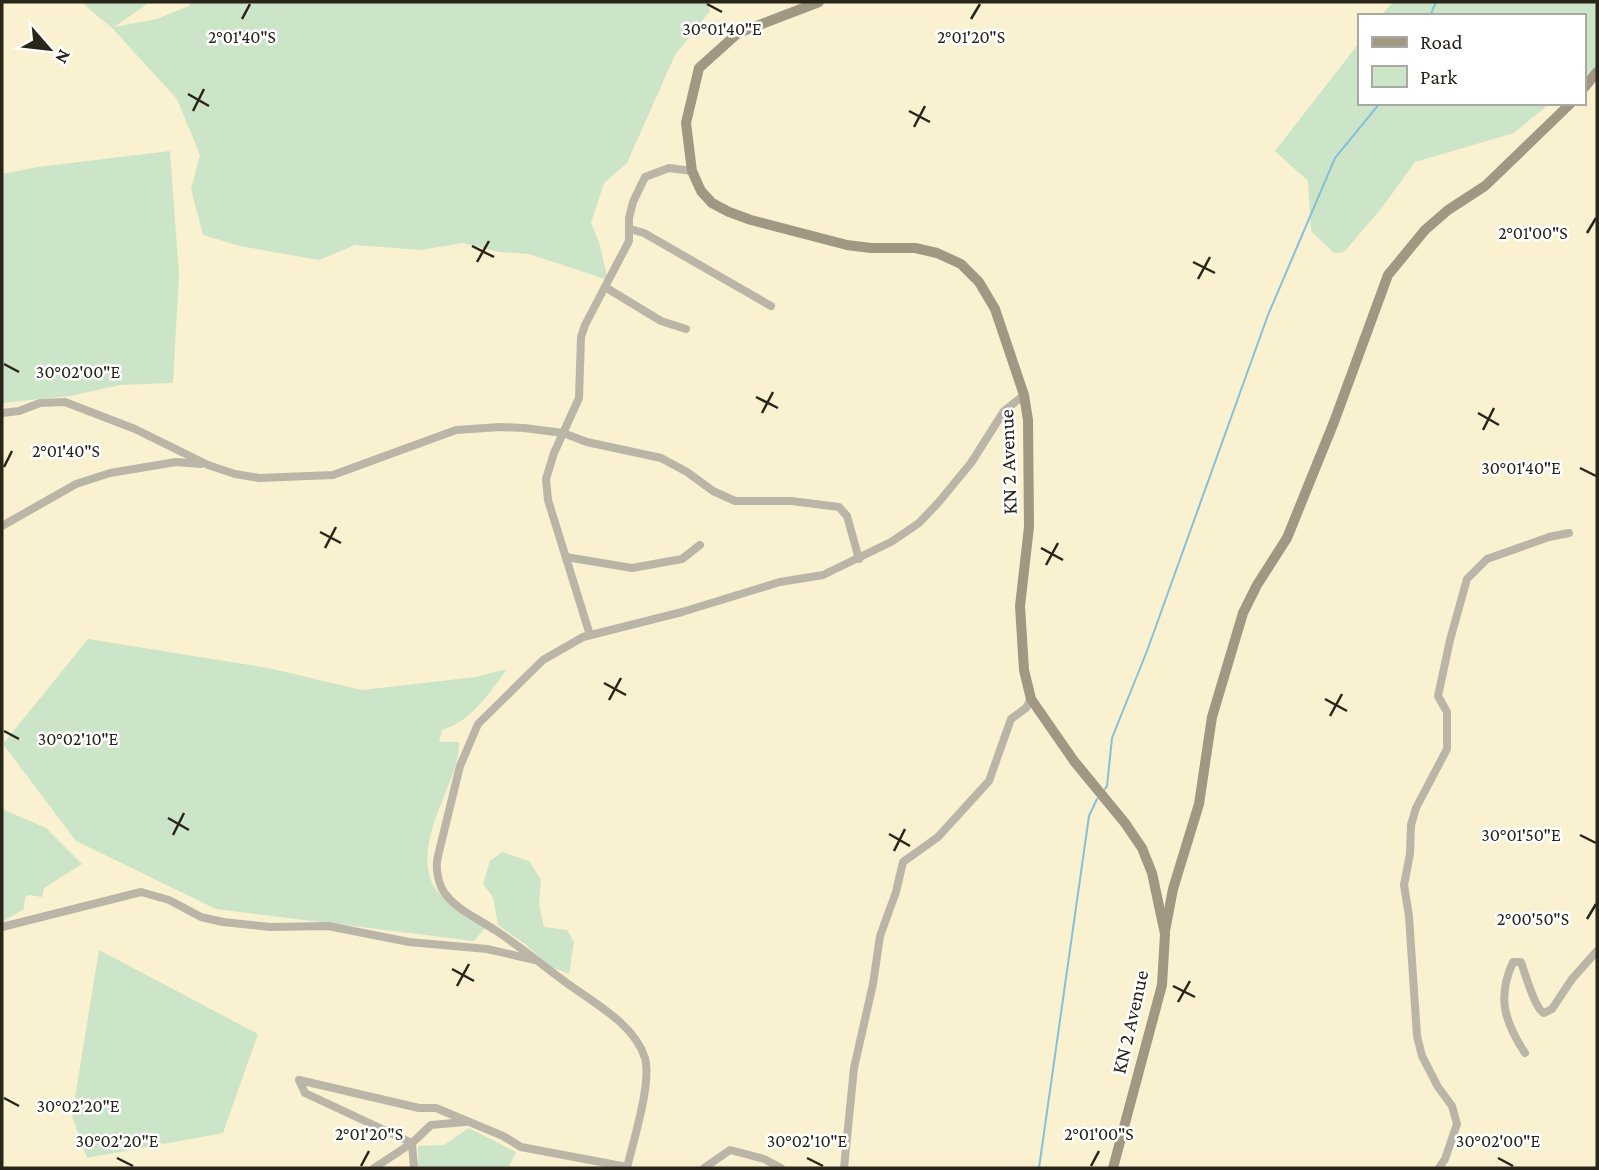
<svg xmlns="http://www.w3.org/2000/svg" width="1599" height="1170" viewBox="0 0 1599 1170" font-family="'Crimson Pro',serif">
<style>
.green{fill:#cce5c8}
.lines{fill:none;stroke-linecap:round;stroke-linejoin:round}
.stream{stroke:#86c1da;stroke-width:2}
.street{stroke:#bab5a7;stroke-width:8}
.secondary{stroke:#a09883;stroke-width:10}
.ticks{fill:none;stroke:#292519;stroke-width:2.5}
.labels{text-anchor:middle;stroke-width:5;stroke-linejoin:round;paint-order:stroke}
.street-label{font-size:21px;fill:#292519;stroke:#fff}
.ticks-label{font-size:18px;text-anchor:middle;fill:#292519;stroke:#fff;stroke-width:5;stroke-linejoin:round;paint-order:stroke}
</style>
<rect width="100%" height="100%" fill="#f9f1cf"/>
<g class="green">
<polygon points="81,2 150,2 114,27 157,19 189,6 191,2 708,2 710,11 675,55 627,163 604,183 591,223 599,242 608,280 529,254 499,252 463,243 420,250 355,245 319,260 240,246 203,235 191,189 200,155 177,99 112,28"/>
<polygon points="1393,2 1597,2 1597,68 1583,79 1583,16 1381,16"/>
<polygon points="1359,43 1359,103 1550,103 1514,133 1415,162 1381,209 1344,252 1334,253 1311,231 1308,181 1275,151"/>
<polygon points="170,151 179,275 173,383 120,385 70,396 2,403 2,174 38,167"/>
<path d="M88,639L268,668L362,690L476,677L507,669C489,693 472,721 442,730L439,742H459C459,761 452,776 445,794C434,821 420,854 432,883C438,897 471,919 485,928L474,941L216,909L76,841L3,744Z"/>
<polygon points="2,809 46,828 82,864 44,888 42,897 29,895 25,897 24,909 2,922"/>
<polygon points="502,852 529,861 541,880 539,904 544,927 567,930 574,942 569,974 551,967 525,944 498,925 493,897 483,884 490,861"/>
<polygon points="99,950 258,1034 223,1133 87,1158 72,1116"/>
<polygon points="469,1128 516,1152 508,1168 418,1168 418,1146 444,1145"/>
</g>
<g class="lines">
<g class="stream">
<polyline points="1430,16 1436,2"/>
<polyline points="1105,789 1107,786 1112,738 1147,651 1268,315 1335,158 1380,103"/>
<polyline points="1039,1168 1089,816 1097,799"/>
</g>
<g class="street">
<polyline points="630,229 644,233 771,306"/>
<polyline points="605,287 661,321 686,329"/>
<polyline points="2,413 19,411 40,403 65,402 135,429 208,465 235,474 259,478 333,475 456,430 500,427 524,428 563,433 587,442 661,458 687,472 713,491 735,501 791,501 839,507 847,516 859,559"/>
<polyline points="2,526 76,484 110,473 176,462 201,464"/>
<polyline points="566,557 632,568 682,559 700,545"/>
<polyline points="590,635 548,500 546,479 554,453 579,398 581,337 585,325 629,241 629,218 633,202 645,177 669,168 692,171"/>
<polyline points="2,927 141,892 169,900 201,917 223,922 270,927 328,926 409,942 487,949 535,960"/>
<path d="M1525,1053C1504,1021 1497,997 1513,962H1521C1525,973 1535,1009 1544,1013L1552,1009L1572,979L1597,951"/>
<polyline points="374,1168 412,1143 431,1125 465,1122"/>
<polyline points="414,1168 412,1143 305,1093 299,1080 419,1108 436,1108 503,1136 521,1147 627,1167"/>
<path d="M627,1168C633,1142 652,1082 645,1058C634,1023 592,1002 564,981C541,964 519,946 495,930C480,920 458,910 447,896C438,886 435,868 438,856L460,766L478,724L543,660L583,637L682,612L780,582L823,575L891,542L919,523L938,503L971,463L1004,411L1024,395"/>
<polyline points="704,1168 730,1150 764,1159 781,1168"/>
<polyline points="844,1168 854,1068 873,984 880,936 896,892 903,862 938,837 989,781 1011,719 1026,708 1031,699"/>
<polyline points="1439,1168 1445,1159 1457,1124 1452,1106 1438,1087 1422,1056 1417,1036 1409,916 1404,885 1410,854 1411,825 1416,808 1447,749 1447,712 1438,696 1450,640 1467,579 1487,559 1549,537 1569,533"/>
</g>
<g class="secondary">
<polyline points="819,2 738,33 699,68 686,123 692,171 701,191 712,203 729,212 751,220 847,245 871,248 915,248 937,253 961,264 979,282 995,309 1024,395 1028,420 1029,527 1020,606 1024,670 1031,699 1074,761 1125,823 1142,848 1152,873 1165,934 1162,985 1113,1168"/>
<polyline points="1583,89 1597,72"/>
<polyline points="1165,931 1173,889 1199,804 1212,717 1243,613 1257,585 1287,538 1334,422 1388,275 1425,230 1448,210 1485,186 1571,103"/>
</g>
</g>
<path class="ticks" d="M707,4L722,12M242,19L250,4M971,19L980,4M188,94L209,106M193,111L204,89M909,111L930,122M914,127L925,106M1587,233L1596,218M472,246L494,257M477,262L489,241M1193,262L1215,273M1198,279L1210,257M4,364L19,372M756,397L778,408M762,413L773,392M1478,413L1499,425M1483,430L1494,408M4,467L12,451M1580,468L1596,476M320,532L341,543M325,548L336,527M1041,548L1063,560M1046,565L1058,543M604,683L626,695M1325,699L1347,711M609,700L621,678M1330,716L1342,694M4,731L19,739M168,818L189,830M889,834L910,846M173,835L184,813M1580,835L1596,843M894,851L905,829M1587,919L1596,904M452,969L474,981M457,986L469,964M1173,986L1195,997M1178,1002L1190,981M4,1098L19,1106M117,1158L133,1166M807,1158L823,1166M1498,1158L1513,1166M361,1166L369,1151M1091,1166L1099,1151"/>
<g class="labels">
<g class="street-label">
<text transform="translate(1008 462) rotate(-92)" y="7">KN 2 Avenue</text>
<text transform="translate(1130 1022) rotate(-77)" y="7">KN 2 Avenue</text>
</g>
</g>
<g class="ticks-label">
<text x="722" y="35">30°01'40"E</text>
<text x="242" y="43">2°01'40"S</text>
<text x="971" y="43">2°01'20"S</text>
<text x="1533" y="239">2°01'00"S</text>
<text x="78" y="378">30°02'00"E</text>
<text x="66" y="457">2°01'40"S</text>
<text x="1521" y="474">30°01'40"E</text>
<text x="78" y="745">30°02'10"E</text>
<text x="1521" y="841">30°01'50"E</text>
<text x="1533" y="925">2°00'50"S</text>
<text x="78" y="1112">30°02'20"E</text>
<text x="369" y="1140">2°01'20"S</text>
<text x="1099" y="1140">2°01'00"S</text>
<text x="117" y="1147">30°02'20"E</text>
<text x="807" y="1147">30°02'10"E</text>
<text x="1498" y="1147">30°02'00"E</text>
</g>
<rect width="1599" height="1170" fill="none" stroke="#292519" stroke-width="7"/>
<rect x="1358" y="14" width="228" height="91" fill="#ffffff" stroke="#a9a8a3" stroke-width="2"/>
<rect x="1372" y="37" width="35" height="10" fill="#a09883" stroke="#a9a8a3" stroke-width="2"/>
<text x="1420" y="49" font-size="21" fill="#292519">Road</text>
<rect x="1372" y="66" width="35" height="21" fill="#cce5c8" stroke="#a9a8a3" stroke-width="2"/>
<text x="1420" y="84" font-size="21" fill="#292519">Park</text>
<g transform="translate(49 49) rotate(118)" stroke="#ffffff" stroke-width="5" paint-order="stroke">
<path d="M0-5L12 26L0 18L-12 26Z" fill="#292519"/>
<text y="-10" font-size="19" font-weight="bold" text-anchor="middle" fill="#292519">N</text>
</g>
</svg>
